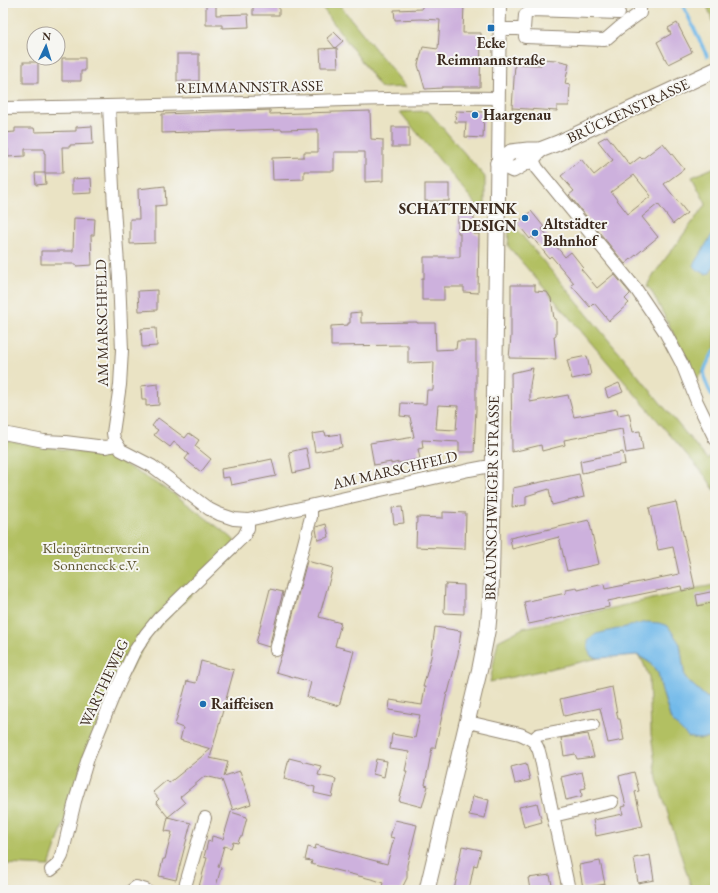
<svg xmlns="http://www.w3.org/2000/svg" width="718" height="893" viewBox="0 0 718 893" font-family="'EB Garamond',serif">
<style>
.green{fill:#b2c062;stroke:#767540}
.water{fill:#72baea;stroke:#567284}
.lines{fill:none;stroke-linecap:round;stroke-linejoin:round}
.stream{stroke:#72baea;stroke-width:3.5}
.building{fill:#cdb1dd;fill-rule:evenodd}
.minor-casing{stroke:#928671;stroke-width:14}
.major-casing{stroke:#928671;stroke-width:17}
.minor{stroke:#fff;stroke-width:12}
.major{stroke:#fff;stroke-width:15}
.poi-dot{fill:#1f6fb2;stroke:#f6f6f2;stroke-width:1.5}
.labels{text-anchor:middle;stroke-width:4;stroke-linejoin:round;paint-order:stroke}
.poi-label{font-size:15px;font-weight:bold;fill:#3b2a1e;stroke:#f6f6f2;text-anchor:start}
.street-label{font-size:15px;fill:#3b2a1e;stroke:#f6f6f2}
.park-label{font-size:15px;fill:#5f5732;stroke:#f6f6f2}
</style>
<rect width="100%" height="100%" fill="#f6f6f2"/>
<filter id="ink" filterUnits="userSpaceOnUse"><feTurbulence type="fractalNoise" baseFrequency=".025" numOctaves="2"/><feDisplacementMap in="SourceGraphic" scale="8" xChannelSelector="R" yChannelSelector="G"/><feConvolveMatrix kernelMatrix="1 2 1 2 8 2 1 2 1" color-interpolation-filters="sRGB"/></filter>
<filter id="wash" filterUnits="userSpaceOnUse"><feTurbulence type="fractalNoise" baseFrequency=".012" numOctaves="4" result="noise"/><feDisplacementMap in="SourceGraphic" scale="16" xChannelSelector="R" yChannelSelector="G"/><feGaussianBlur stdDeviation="0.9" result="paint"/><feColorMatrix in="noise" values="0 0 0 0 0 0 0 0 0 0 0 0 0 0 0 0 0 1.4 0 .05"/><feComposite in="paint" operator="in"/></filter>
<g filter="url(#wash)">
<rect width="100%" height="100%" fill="#eae3c4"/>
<g class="green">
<polygon points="319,3 338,3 406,87 381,88"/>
<polygon points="706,3 715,3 715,27"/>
<polygon points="428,111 485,177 485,208 479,208 400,112"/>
<polygon points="715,167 715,350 703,371 697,379 651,290 647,287 649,282 654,274 706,204 692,177"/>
<polygon points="510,221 707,459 715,451 715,491 706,477 508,246"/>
<polygon points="3,440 112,457 174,494 231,537 242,549 198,588 152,634 102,714 49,866 3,864"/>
<polygon points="715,585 715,700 706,697 685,678 680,644 591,656 599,658 490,682 498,641 523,628 692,590 697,588"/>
<polygon points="637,655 649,662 658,673 662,691 671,720 698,739 715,738 715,890 692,890 657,779 651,734 649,677 643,662"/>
</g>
<g class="water">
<polygon points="715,230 715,264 710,273 705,274 695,268 693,265"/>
<polygon points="647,622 659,623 668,626 680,644 685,678 706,697 715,700 715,738 698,739 688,737 671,720 662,691 658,673 649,662 637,655 599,658 591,656 588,650 588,641 596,634"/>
</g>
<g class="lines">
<g class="stream">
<polyline points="682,3 707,56"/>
<path d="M715,350C711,357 704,366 704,374C704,383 711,393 715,401"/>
</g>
</g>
<g id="blocks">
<g class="building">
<polygon points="206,3 216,3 216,15 248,14 249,27 222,28 222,25 206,25"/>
<rect x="253" y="3" width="26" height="12"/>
<polygon points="422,3 464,3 463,33 481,33 480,87 442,87 442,88 425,89 418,65 423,47 438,49 440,20 421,19 395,20 394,10 422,9"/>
<polygon points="677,23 692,52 668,64 657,42 671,34 668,28"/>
<polygon points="334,32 343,41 335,48 327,38"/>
<polygon points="337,48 338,67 321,67 320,49"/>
<rect x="177" y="54" width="22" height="27"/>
<polygon points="62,58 85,58 85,71 81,71 81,81 62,81"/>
<polygon points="541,59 556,60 569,63 565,84 570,85 569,106 557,106 557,111 512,108 515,64 541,65"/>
<rect x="23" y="62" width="15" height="21"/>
<polygon points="270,110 270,114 370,111 371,139 383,140 383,181 365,182 365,152 334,152 334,171 304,171 304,179 273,180 272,158 304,157 304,152 318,152 318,129 282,130 282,129 162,133 162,114"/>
<polygon points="456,111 484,112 483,138 465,137 466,122 455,122"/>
<polygon points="92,126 93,144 70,145 70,147 62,147 63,173 45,173 45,153 44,153 44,149 25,149 25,156 8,157 8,149 3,149 3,133 15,132 15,128 34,128 35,132 76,131 76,127"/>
<rect x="392" y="127" width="17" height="20"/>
<path d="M607,136L630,165L640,157L642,159L663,143L684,169L664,184L687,213L673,224L658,204L642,217L658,237L625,264L569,195L574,191L561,176L581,159L594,175L613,160L598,141ZM634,175L651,196L628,214L611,192Z"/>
<polygon points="35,173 45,173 46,184 36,185"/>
<polygon points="91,178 92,193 72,194 72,179"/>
<rect x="425" y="184" width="24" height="17"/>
<polygon points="165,186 166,205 155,206 155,243 130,244 130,219 139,219 138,189"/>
<polygon points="531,211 544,227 542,229 565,257 571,252 583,267 581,269 597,288 614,274 630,293 630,294 625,299 629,303 609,321 594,303 590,307 571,285 574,283 551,256 549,258 532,237 530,239 517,223"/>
<polygon points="458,214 474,214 474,234 479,234 478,293 464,292 464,287 444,287 444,300 422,300 422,278 424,278 424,257 460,257 460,233 458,233"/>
<polygon points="74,218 95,219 94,235 91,235 92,265 76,266 76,264 41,264 41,251 73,251"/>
<polygon points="511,285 535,285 535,291 547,292 551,298 554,319 556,319 556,336 554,336 556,359 509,358 511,336"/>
<polygon points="157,290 157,310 139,311 138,291"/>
<path d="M361,312V323L417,322V323H435L436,350L456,349L457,341H476V409L474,452H459V442L422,440L423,448L418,449L420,459L400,463L399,462L391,464V462L374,465L370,443L395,439L396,440L414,437L410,417L400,416L401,403L426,404L427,390H433L434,362L408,363V345L331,346V326L348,325V323H350V313ZM438,405L458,406L456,430L436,429Z"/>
<polygon points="156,328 157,346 142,347 141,329"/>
<polygon points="587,356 591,375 572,379 567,360"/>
<polygon points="533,368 530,386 530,402 568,395 574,417 617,409 618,415 629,413 633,432 640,431 643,450 626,453 622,429 564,440 565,445 542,451 541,445 512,452 511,373"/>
<polygon points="619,383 623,392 608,398 605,389"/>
<polygon points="158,384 159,405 146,406 146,400 142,400 141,386"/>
<polygon points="158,418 185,438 189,433 199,440 195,446 211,459 201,472 185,459 189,454 174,442 170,447 154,435 158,430 152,426"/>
<polygon points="325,432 326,436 340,434 342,447 315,452 312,434"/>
<polygon points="306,448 310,469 293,473 289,452"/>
<polygon points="623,452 625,464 582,473 580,461"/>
<polygon points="272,459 276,476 231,485 229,477 222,478 221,469 258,463 258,462"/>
<polygon points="579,474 584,497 552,505 549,489 526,496 526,505 512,507 513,488"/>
<polygon points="676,502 695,588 682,591 681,586 608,601 609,607 529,624 524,602 566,593 566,590 577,588 578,590 604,584 605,589 679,574 673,547 658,550 649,508"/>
<polygon points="402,507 404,523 394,524 392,508"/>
<polygon points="443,512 466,513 465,549 416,547 417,517 443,518"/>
<polygon points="589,520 599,564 567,571 559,537 512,549 510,538"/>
<polygon points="326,524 329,537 318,540 316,529 316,527"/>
<polygon points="307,561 333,568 319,617 341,623 335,646 354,651 339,706 307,697 311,682 276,672 281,656 283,652"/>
<polygon points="445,584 464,585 464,614 444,613"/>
<polygon points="270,589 283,592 269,647 256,643"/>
<polygon points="715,591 715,602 698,606 696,595"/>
<polygon points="435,627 461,631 458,654 448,693 447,693 435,748 432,748 425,785 428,786 422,807 399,801 407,771 405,771 409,752 390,749 392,734 415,738 420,715 389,710 390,700 422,705 425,687 423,687 431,657"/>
<polygon points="201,661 234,670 210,758 228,762 224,776 240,771 251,804 233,810 222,780 205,776 180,797 185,803 168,817 156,802 159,799 153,792 167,780 169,783 211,749 180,740 183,728 175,725 187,681 196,683"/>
<polygon points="612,687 618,719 620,719 624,740 608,743 600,708 564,716 560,699"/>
<polygon points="588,734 594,757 577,759 575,754 564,756 561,738"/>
<polygon points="289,758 321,766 318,775 336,779 332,797 314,793 315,787 284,779"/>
<polygon points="376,759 387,761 384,777 373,774"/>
<polygon points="526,763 530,780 515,784 511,767"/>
<polygon points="582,772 586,788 581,789 582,796 566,800 561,777"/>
<polygon points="634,772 639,791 635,792 643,826 596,836 593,820 623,814 621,807 626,806 619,776"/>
<polygon points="473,796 489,800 485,818 469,815"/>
<polygon points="537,803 542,822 524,827 519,807"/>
<polygon points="231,812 247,817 242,837 240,837 238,843 233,842 231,848 224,846 218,867 221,868 215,890 198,890 207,858 204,857 208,841 211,842 212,836 223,839"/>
<polygon points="168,817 191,823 176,880 159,876 163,859 165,859 172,832 165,831"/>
<polygon points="395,820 417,825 407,865 407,878 401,890 381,890 383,883 375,880 311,864 312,861 305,860 308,847 315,849 316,845 387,864 394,838 390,837"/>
<polygon points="462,846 481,850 477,866 474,865 469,890 454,890 458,871 457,871"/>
<polygon points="650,855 654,880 638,883 634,858"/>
<polygon points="600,861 605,884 583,888 579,865"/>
<polygon points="550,875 553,890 530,890 528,878"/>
</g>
</g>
</g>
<g filter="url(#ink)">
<use href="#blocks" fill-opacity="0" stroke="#928671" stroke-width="1"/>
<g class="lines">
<g class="minor-casing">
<g id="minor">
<polyline points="499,29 524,29 525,37 605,40 619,28 640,13 640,3"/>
<polyline points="524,29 525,15 533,10 619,13"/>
<polyline points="109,106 114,208 119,278 122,350 120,385 113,433 114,439 121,450 152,466 209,509 219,514 234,519 248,520 469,470 485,467 493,467"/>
<path d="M3,108C95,106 186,105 278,102C351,100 425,97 498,98"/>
<polyline points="529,152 537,168 636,289 665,332 682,364 697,402 715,439"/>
<polyline points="498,163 500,3"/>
<polyline points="3,433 44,441 65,442 105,447 117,445"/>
<polyline points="276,650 308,528 311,517 311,506"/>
<path d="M468,722L520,734C532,739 537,742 540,755L569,890"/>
<polyline points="533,740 538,735 593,725"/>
<polyline points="553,816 612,802"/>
<polyline points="51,870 57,865 62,856 75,801 88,758 115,692 134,652 146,634 159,618 244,536 248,528 248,520"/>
<polyline points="132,890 136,887 146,890"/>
<polyline points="184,890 205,818"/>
</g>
</g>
<g class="major-casing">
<g id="major">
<polyline points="498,163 511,152 528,150 540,150 558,143 715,70"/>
<polyline points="498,163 513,170 532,159 540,150"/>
<polyline points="427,890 480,668 488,627 491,595 492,554 498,163"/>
</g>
</g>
<use href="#minor" class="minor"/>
<use href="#major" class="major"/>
</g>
</g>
<g class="poi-dot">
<rect x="487" y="24" width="8" height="8" rx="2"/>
<circle cx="475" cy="115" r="4"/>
<circle cx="525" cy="218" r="4"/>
<circle cx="535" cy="233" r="4"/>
<circle cx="203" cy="704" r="4"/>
</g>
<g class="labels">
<g class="poi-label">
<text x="491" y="48" text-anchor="middle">Ecke<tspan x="491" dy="17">Reimmannstraße</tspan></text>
<text x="483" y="120">Haargenau</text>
<text x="517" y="214" text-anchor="end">SCHATTENFINK<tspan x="517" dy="17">DESIGN</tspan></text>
<text x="543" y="229">Altstädter<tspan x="543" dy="17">Bahnhof</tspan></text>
<text x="211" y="709">Raiffeisen</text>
</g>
<g class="street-label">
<text transform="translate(250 87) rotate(-1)" y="5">REIMMANNSTRASSE</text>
<text transform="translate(628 111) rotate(-25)" y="5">BRÜCKENSTRASSE</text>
<text transform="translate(102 323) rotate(-91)" y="5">AM MARSCHFELD</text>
<text transform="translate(395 470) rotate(-13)" y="5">AM MARSCHFELD</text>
<text transform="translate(492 498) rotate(-89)" y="5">BRAUNSCHWEIGER STRASSE</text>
<text transform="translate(104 683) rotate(-65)" y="5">WARTHEWEG</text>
</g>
<g class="park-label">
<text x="96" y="553">Kleingärtnerverein<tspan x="96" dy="17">Sonneneck e.V.</tspan></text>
</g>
</g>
<rect width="718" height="893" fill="none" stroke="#f6f6f2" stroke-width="16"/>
<g transform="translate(46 46) rotate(4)"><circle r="19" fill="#f6f6f2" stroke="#aba49d"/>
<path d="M0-3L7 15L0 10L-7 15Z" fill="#1f6fb2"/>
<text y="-6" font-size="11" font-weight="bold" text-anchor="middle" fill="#3b2a1e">N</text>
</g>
</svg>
